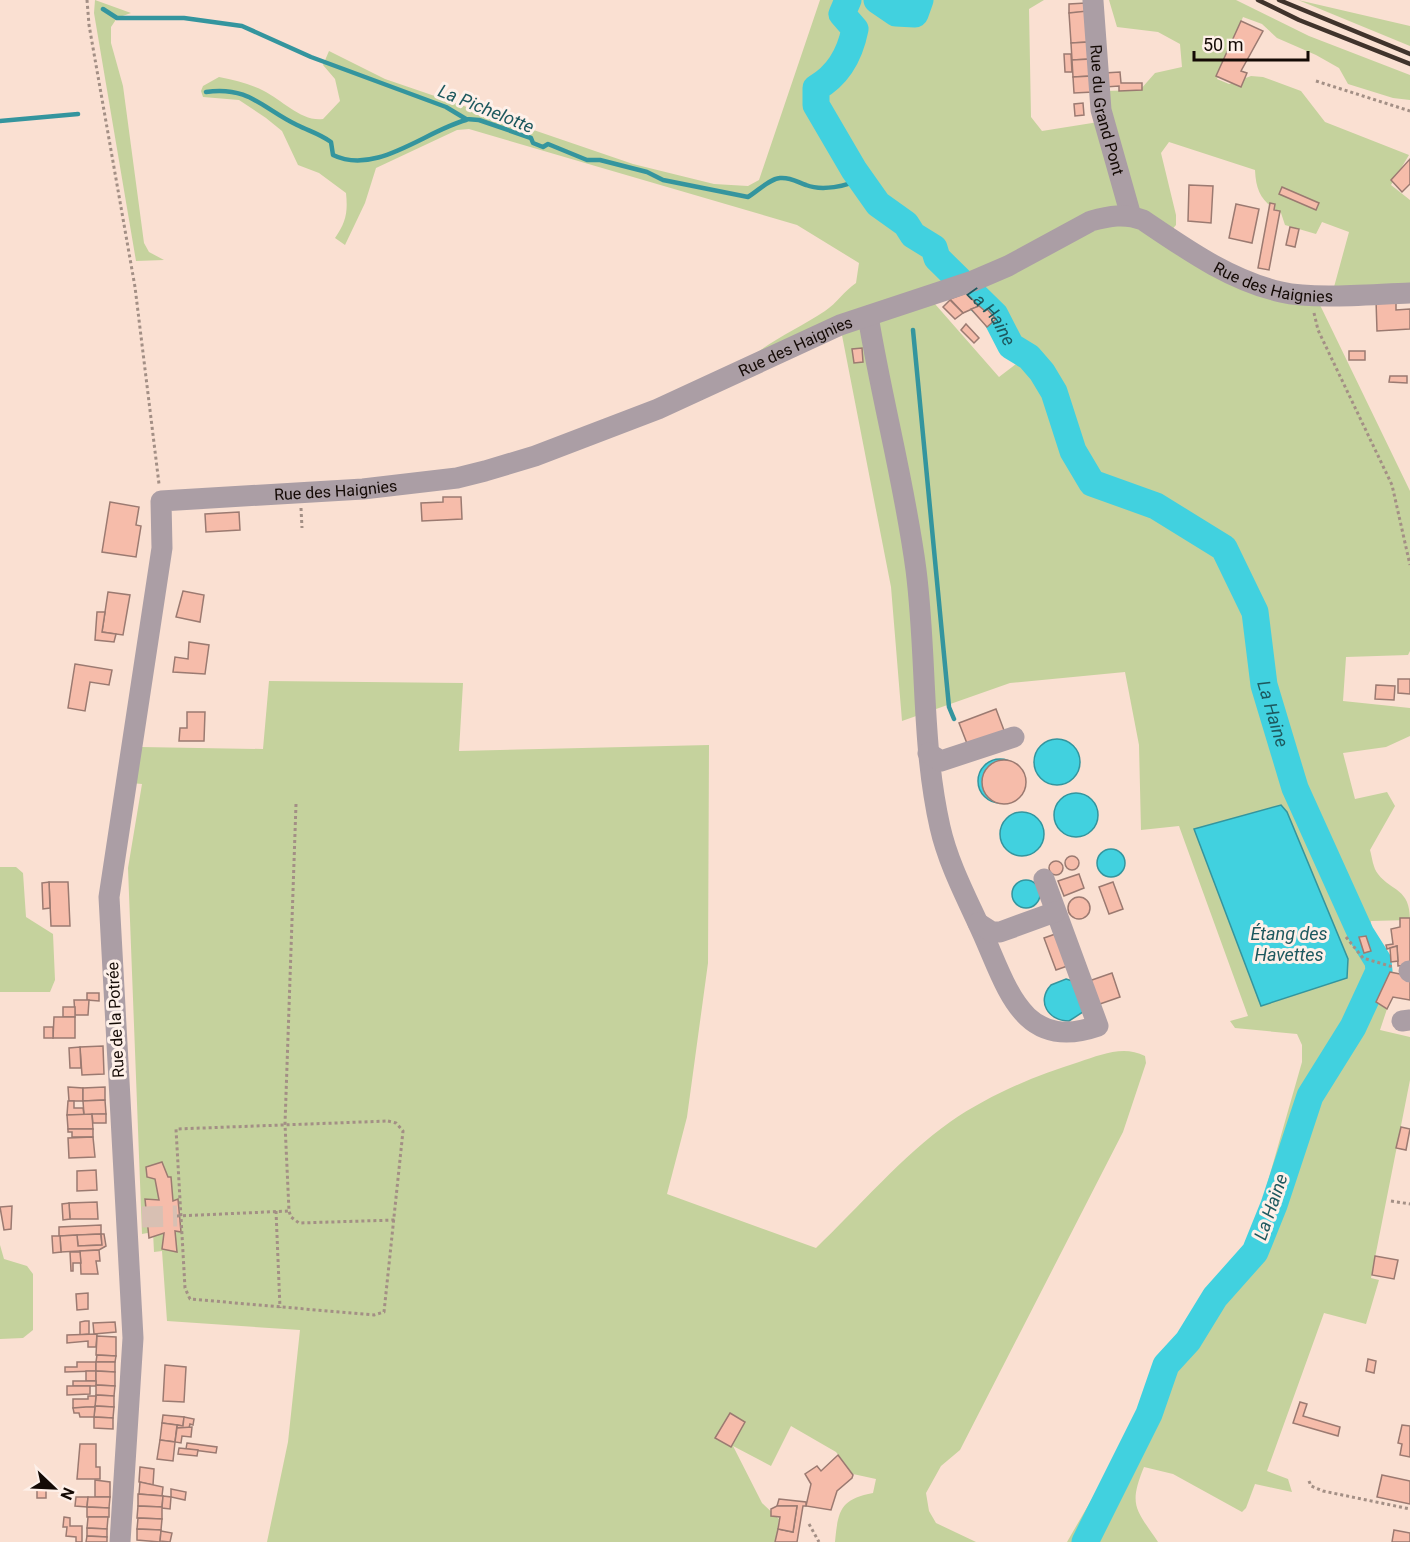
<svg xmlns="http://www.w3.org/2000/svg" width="1410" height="1542" viewBox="0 0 1410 1542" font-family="Roboto,sans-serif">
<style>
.green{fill:#c5d29d}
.water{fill:#41d1df;stroke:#34959e;stroke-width:1.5}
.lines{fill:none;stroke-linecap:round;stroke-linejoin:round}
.stream{stroke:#34959e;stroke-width:4.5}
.river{stroke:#41d1df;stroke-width:27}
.building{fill:#f6bcaa;stroke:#9b7a71;stroke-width:1.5}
.minor-tunnel{stroke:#d8c0b3;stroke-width:21;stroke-dasharray:21 10;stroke-linecap:butt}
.path{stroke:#a38f85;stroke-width:3;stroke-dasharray:3 3;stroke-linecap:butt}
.minor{stroke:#ab9ea5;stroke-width:21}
.rail{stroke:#40332c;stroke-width:4.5}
.labels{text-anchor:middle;stroke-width:6;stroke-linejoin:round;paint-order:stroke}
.street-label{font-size:16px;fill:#140a05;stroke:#fef0e9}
.water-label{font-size:18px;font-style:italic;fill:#1d585e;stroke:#fef0e9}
</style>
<rect width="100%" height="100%" fill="#fae0d2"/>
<g class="green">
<polygon points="95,0 131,13 117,18 111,27 111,43 123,86 144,243 149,252 164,260 136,261 94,13"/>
<path d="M820,0H1044L1029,9L1031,117L1042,131L1111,120L1105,91L1140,90L1155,73L1182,67L1180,44L1158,32L1117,27L1109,0H1236L1309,36L1410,75V100L1393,98L1348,84L1339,68L1316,55L1277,38L1262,24L1243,17L1217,79L1229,84L1251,76L1263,77L1301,91L1325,122L1409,155L1391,185L1410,200V288L1334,287L1349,232L1322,222L1316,234L1285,225L1281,213C1262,202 1256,192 1255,170L1169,142L1161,153L1176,215V225L1169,233L1135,213L745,363C768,341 798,329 825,311C837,303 844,291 856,283L859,263L797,225L469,129L457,130L376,168L365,203L345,245L335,238C346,222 348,212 346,193L319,173L298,165L282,131L266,118L239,100L203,97L201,91L203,86L219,77C235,80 250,84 264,91C282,100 302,122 323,119L340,101L335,79L323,65L329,51L385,79L633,164L714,184L748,186L759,180Z"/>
<polygon points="1298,0 1410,26 1410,46 1303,2"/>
<path d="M1122,215L1198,257L1320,305L1410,491V651L1408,655L1346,657L1343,701L1410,708V736L1386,747L1343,753L1355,799L1387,792L1395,806L1370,850C1372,857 1373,868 1378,874C1392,892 1410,888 1410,920L1371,921L1372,965L1362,995L1387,1009L1380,1030L1410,1037V1080L1371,1278L1379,1280L1366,1324L1324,1313L1267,1471L1288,1479L1292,1492L1255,1484L1246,1508L1242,1512L1173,1474L1144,1467C1128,1506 1136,1509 1158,1542H1067L1148,1402L1164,1356L1243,1254L1258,1216L1302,1062V1045L1297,1034L1235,1028L1230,1021L1248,1016L1179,826L1141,830L1139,745L1125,672L1010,683L902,721L891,587L840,325L928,296L999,377L1029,354L1014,345L997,311L972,287Z"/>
<path d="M269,681L463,683L459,751L709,745L708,963L687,1117L667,1194L816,1248C858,1208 903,1155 950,1122C989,1095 1034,1076 1079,1062C1101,1055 1123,1045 1145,1056L1146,1063L1123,1132L960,1450L941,1466L926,1493L929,1511L936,1523L976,1542H835C838,1511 840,1499 873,1493L876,1479L853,1474L836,1452L791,1426L771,1466L733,1446L762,1503L779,1519L776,1542H267L288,1442L300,1330L167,1321L162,1251L154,1252L153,1232L142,1234L128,868L142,784L131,783L141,747L263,749Z"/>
<polygon points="0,867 16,867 23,873 26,917 53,934 55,980 50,992 0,992"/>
<polygon points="0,1245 4,1259 27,1266 33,1274 33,1330 23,1338 0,1339"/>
</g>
<g class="water">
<circle cx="1057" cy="762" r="23"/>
<circle cx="1000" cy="781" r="22"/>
<circle cx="1076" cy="815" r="22"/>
<polygon points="1281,805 1287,812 1348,959 1347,978 1261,1006 1194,829"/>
<circle cx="1022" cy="834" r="22"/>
<circle cx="1111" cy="863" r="14"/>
<circle cx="1026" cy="894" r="14"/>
<path d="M1066,979L1073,981L1083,1012L1069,1021C1048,1021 1036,1001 1051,985Z"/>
</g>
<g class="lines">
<g class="stream">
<path d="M103,9L117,18H184L242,26L311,57L446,107L466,119L479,120L531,138L533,143L543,147L548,144L587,160H600L647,172L663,180L748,197C758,191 769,179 780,178C791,177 797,182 806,185C821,191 848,187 859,178"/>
<path d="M206,92C249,86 262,108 297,125C309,131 320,134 331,142L333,155C376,176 425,131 466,120"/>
<polyline points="0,121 78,114"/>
<polyline points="913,330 949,707 954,719"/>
</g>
<g class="river">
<path id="s1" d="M848,0L842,14L855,29C850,54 839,75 816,88V105L854,170L878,204L906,224L913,235L934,248L937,258L995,315L1011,346L1029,357L1042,372L1054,392L1073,451L1092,483L1156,506L1224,548L1255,612L1264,685L1295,788L1361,934L1378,961L1379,971L1353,1027L1310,1096L1274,1205L1255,1252L1215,1297L1188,1341L1166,1365L1149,1414L1085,1542"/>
<polyline points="877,0 896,13 915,14 920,0"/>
</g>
</g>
<g class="building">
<polygon points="1086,3 1087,12 1069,13 1069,4"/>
<polygon points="1087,11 1089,42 1071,43 1069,13"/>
<polygon points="1241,21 1263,31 1241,71 1247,73 1241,87 1216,76"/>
<polygon points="1089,42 1091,59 1072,60 1071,43"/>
<polygon points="1064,54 1071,54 1072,72 1065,72"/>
<polygon points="1091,59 1092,76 1073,77 1072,60"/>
<polygon points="1120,72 1121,83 1142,83 1142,90 1119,91 1119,86 1105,87 1104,73"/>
<polygon points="1092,76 1093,92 1074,93 1073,77"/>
<polygon points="1083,103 1084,115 1075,116 1074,104"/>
<polygon points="1410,159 1410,184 1402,192 1391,180"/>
<polygon points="1189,185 1213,186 1211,223 1188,221"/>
<polygon points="1282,187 1319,203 1316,210 1279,194"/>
<polygon points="1270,203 1275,204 1274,210 1280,211 1269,270 1258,268"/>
<polygon points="1236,204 1259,209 1252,243 1229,238"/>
<polygon points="1290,227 1299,229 1295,247 1286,245"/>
<polygon points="966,293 979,306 963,313 950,299"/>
<polygon points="1396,299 1396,310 1410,309 1410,329 1377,331 1376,300"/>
<polygon points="950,300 963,313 955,319 943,307"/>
<polygon points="979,306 985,311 987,309 996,319 987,327 971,309"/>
<polygon points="966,324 979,338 974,343 961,330"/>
<polygon points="862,348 863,362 854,363 852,349"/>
<rect x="1349" y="351" width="16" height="9"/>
<polygon points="1390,376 1407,376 1407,383 1389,382"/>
<polygon points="443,497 461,497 462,519 422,521 421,503 443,502"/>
<polygon points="110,502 139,507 136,525 141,526 136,557 102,552"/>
<polygon points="239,512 240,530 206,532 205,514"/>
<polygon points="183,591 204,595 200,622 176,617"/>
<polygon points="108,592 130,595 123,635 102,632"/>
<polygon points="97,612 105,612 102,632 116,634 114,642 95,640"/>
<polygon points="189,642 209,645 205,674 173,672 175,657 188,659"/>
<polygon points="75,664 112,670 109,685 90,682 85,711 68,708"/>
<polygon points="1398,679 1410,679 1410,694 1398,693"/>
<polygon points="1376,685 1395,686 1394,700 1375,699"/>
<polygon points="996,709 1005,733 968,746 959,723"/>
<polygon points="187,712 205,712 204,741 179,741 180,728 187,728"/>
<circle cx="1004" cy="782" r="22"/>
<circle cx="1072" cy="863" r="7"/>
<circle cx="1056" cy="868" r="7"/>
<polygon points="1079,874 1084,888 1064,896 1058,881"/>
<polygon points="49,882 68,882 70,926 51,926"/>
<polygon points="1113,882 1123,909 1109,914 1099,887"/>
<polygon points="42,883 49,882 50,908 43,909"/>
<circle cx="1079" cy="908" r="11"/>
<polygon points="1400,918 1410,918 1410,965 1398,966 1397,946 1387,949 1386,945 1393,944 1391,929 1400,927"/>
<polygon points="1061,932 1073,964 1056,970 1044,938"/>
<polygon points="1366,936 1371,951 1364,953 1359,937"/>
<polygon points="1397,946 1398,961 1391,962 1390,948"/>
<polygon points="1390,972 1410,976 1410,1000 1393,997 1387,1009 1376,1002"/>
<polygon points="1112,973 1120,997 1097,1005 1089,981"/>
<polygon points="87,993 99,993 99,1001 87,1000"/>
<polygon points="74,1000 89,1000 88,1015 75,1015"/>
<rect x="63" y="1007" width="12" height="10"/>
<polygon points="54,1017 75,1017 75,1038 53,1038"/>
<rect x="44" y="1027" width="9" height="11"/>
<polygon points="103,1046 104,1074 82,1075 80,1047"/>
<polygon points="80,1047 81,1068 70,1068 69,1048"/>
<polygon points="68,1087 83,1088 83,1101 69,1101"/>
<polygon points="105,1087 105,1100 83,1101 83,1088"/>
<polygon points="105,1100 106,1114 84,1115 83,1101"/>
<polygon points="68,1101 74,1101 74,1108 83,1108 84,1115 67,1115"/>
<polygon points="92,1114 93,1129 68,1129 67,1115"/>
<polygon points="92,1114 106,1114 106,1123 93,1123"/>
<polygon points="1401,1127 1410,1129 1406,1150 1396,1148"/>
<polygon points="68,1129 93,1129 93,1137 72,1137 72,1132 68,1132"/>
<polygon points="93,1137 95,1157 69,1158 68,1138"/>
<polygon points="162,1162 168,1177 171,1177 173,1201 178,1199 181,1232 175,1231 177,1252 162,1249 164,1233 149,1238 145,1199 159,1200 155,1179 147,1177 146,1167"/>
<polygon points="96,1170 97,1190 77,1191 77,1171"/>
<polygon points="97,1202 98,1219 70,1219 69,1203"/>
<polygon points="69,1203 70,1219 63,1220 62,1204"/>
<polygon points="12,1206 11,1229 4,1230 0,1207"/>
<polygon points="101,1225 101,1234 59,1236 59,1227"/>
<polygon points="101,1234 102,1245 78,1246 77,1235"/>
<polygon points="101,1234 104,1234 106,1246 99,1250 61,1252 60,1236 77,1235 78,1246 102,1245"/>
<polygon points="52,1236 60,1236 61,1252 53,1253"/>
<polygon points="99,1250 100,1261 96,1261 98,1274 81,1274 80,1251"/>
<polygon points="70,1252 80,1252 81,1263 73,1263 73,1271 71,1271"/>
<polygon points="1375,1256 1398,1260 1394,1279 1372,1275"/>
<polygon points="88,1293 88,1309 77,1310 76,1294"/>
<polygon points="85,1321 89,1321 89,1334 80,1335 80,1322"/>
<polygon points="115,1322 116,1332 94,1334 93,1323"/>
<polygon points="97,1334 96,1347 88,1347 88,1341 67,1343 67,1335"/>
<polygon points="97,1336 116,1337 116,1356 96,1355"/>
<polygon points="97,1355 116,1356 115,1362 96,1362"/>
<polygon points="1368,1359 1376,1361 1374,1373 1366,1371"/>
<polygon points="77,1362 96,1362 96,1371 65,1372 65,1367 77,1367"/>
<polygon points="96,1362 115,1362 115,1372 96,1371"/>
<polygon points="165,1365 186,1367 184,1402 163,1401"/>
<rect x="86" y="1371" width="10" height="10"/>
<polygon points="96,1371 115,1372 115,1386 96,1385"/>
<rect x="73" y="1381" width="23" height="5"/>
<polygon points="96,1385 115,1386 114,1396 96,1395"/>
<polygon points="67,1386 90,1386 90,1394 67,1395"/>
<polygon points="96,1395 114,1396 114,1407 95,1406"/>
<polygon points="88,1396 96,1396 95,1407 73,1408 73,1399 88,1399"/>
<polygon points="1300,1402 1307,1404 1303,1416 1340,1427 1338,1436 1293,1423"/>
<polygon points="95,1406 114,1407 113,1418 94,1417"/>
<polygon points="86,1407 95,1407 94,1417 80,1417 79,1413 74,1413 73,1408"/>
<polygon points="730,1413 745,1422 731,1447 715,1438"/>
<polygon points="163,1415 184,1417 183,1426 162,1423"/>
<polygon points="94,1417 113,1418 113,1429 94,1428"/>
<polygon points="184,1417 194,1419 193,1425 190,1424 189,1428 177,1428 177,1425 183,1426"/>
<polygon points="162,1423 177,1425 175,1442 160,1440"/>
<polygon points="1402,1425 1410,1426 1410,1457 1400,1455 1402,1444 1398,1443"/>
<polygon points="192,1427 191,1437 182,1436 181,1443 175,1442 177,1428"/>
<polygon points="160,1440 175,1442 173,1461 157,1459"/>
<polygon points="187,1443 217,1447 216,1453 186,1449"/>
<polygon points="80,1444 96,1444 96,1467 100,1467 100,1479 77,1479"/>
<polygon points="179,1448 198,1450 197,1456 178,1454"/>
<polygon points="838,1455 853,1475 852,1478 837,1491 831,1510 806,1506 811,1484 805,1474 817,1466 821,1471"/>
<polygon points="140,1467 154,1469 153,1485 139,1482"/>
<polygon points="1382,1475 1410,1481 1410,1504 1377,1497"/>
<polygon points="95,1480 110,1482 110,1497 95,1497"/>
<polygon points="140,1482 163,1487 162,1496 139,1494"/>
<rect x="37" y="1487" width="9" height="11"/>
<polygon points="171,1489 186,1492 185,1500 171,1497"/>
<polygon points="138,1494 163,1496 162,1507 138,1506"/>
<polygon points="163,1496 171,1497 170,1509 162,1508"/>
<polygon points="76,1497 88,1497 87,1507 75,1506"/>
<polygon points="88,1497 110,1497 109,1508 87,1507"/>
<polygon points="779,1499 806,1502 806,1506 803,1506 797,1542 775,1542 778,1529 793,1532 797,1506 777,1506"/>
<polygon points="138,1506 162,1507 162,1519 137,1518"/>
<polygon points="777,1506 797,1506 793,1532 778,1529 780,1517 771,1516 771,1509"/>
<polygon points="87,1507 109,1508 109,1517 87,1517"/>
<polygon points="64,1517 70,1518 70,1526 82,1526 82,1542 76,1542 76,1537 66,1536 67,1527 63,1527"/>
<polygon points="88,1517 108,1517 107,1529 87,1528"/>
<polygon points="138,1518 162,1519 161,1530 137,1529"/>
<polygon points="87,1528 107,1529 107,1537 87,1536"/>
<polygon points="137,1529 161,1530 160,1542 137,1540"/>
<polygon points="1394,1530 1410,1533 1410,1542 1392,1542"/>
<polygon points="161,1531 172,1533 170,1542 160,1541"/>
<polygon points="87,1536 107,1537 107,1542 86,1542"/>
</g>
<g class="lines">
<polyline class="minor-tunnel" points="142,1217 177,1216"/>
<g class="path">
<polyline points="87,0 89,25 135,287 159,484"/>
<polyline points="1316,81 1410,111"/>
<polyline points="1314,313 1318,330 1392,485 1410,565"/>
<polyline points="301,508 302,528"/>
<polyline points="296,804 285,1124 289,1211 291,1217 299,1223 395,1220"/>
<polyline points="1346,937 1363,958 1393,967"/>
<polygon points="388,1121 396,1123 403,1131 384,1312 374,1315 190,1299 185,1288 176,1129"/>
<polyline points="1391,1201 1410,1204"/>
<polyline points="276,1211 280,1308"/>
<polyline points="177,1216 289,1211"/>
<polyline points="1309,1481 1311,1486 1323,1491 1410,1509"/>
<polyline points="809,1524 819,1542"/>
</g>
<g class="minor">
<path id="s2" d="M1093,1L1101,110L1131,216"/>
<path d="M868,316C882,401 905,485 916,570C927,656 921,743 940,827C949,867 970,904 986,941C1009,994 1026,1051 1098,1026L1044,879"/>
<polyline points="928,753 941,761 1014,737"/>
<polyline points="978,923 992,932 1000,932 1055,912"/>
<polyline points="1409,971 1410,972"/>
<polyline points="1402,1021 1410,1020"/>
<path id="s3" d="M120,1542L133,1338L109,897L162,548L161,501L363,489L457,478L485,471L535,456L658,409L840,325L973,281L1008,266L1091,221C1109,216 1125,213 1143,220C1186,249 1229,280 1281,292C1315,300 1374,294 1410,293"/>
</g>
<g class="rail">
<polyline points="1258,0 1299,20 1410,64"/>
<polyline points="1279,0 1410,54"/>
</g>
</g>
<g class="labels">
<g class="street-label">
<text dy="6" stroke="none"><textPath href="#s2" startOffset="110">Rue du Grand Pont</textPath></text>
<text dy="6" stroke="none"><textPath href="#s3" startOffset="2229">Rue des Haignies</textPath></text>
<text dy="6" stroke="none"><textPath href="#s3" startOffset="1707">Rue des Haignies</textPath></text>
<text dy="6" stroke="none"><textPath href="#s3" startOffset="1221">Rue des Haignies</textPath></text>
<text transform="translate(115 1020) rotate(-93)" y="6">Rue de la Potrée</text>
</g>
<g class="water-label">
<text transform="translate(486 109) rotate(22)" y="6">La Pichelotte</text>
<text dy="6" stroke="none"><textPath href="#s1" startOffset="405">La Haine</textPath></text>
<text dy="6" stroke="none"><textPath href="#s1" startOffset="927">La Haine</textPath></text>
<text x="1289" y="940">Étang des<tspan x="1289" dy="21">Havettes</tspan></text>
<text transform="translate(1271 1207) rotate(-71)" y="6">La Haine</text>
</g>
</g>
<g transform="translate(54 1488) rotate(113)" stroke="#fef0e9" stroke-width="4.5" paint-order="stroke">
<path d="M0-4.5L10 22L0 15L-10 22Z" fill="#140a05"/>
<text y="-9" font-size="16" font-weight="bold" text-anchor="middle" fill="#140a05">N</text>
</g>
<path d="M1194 51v9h114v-9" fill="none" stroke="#140a05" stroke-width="3"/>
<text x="1203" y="51" font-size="18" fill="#140a05" stroke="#fef0e9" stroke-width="4.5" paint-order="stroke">50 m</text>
</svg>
